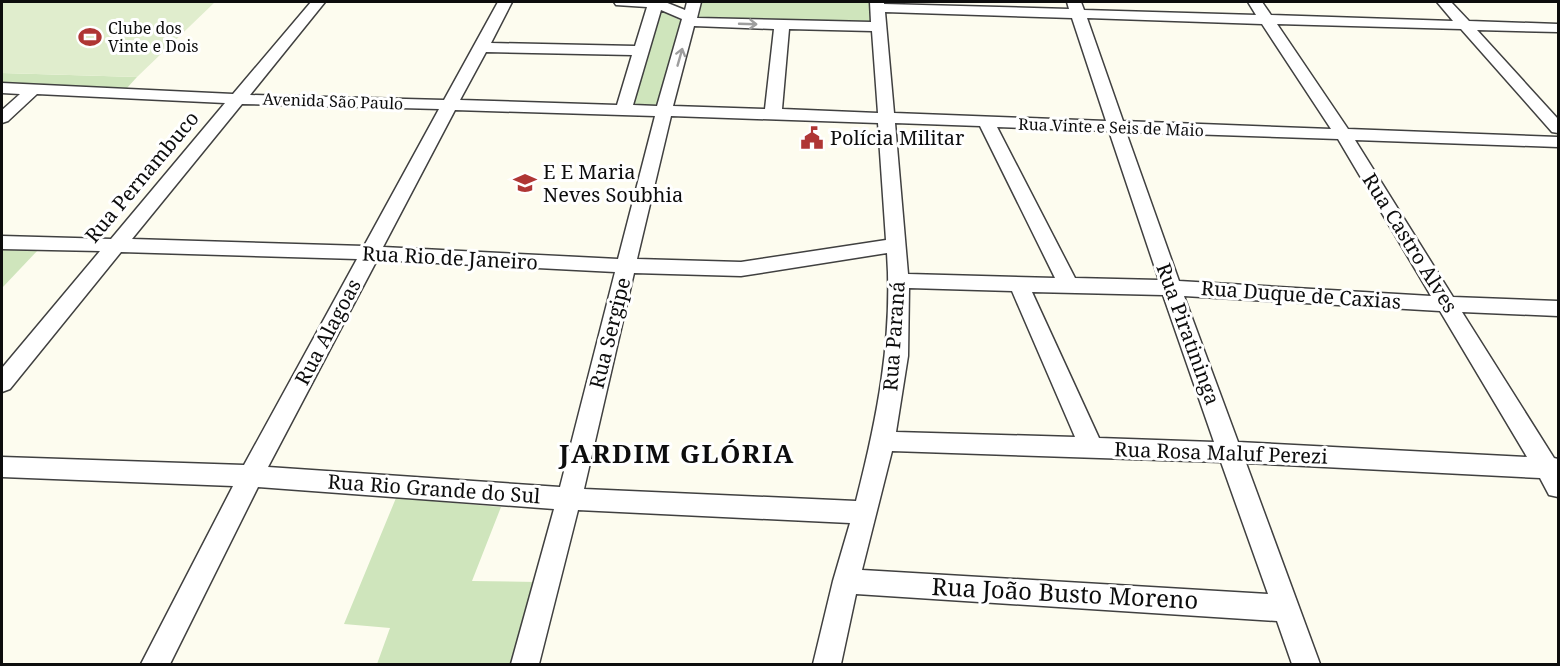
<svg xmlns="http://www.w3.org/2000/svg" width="1560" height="666" viewBox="0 0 1560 666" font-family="'Noto Serif',serif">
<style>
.green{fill:#cfe5bc}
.pitch{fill:#e0edcd}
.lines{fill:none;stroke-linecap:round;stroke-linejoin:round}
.minor-casing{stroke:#404040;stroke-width:3}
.minor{fill:#fff;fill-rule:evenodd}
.oneway{stroke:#9e9e9e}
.labels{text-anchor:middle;stroke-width:6;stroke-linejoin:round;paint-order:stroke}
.far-poi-label{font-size:16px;fill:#0d0d0d;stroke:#fff;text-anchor:start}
.far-street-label{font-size:16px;fill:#0d0d0d;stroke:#fff}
.poi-label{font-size:20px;fill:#0d0d0d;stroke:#fff;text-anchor:start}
.street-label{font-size:20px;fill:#0d0d0d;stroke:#fff}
.near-street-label{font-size:24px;fill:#0d0d0d;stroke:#fff}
.district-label{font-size:26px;font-weight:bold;letter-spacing:1.5px;fill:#0d0d0d;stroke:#fff}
</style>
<rect width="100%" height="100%" fill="#fdfcef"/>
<g class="green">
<polygon points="698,2 870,2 873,22 699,18 695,15"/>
<polygon points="663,12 684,22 663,101 655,105 636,106 633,101 658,14"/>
<polygon points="2,73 137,77 127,88 2,83"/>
<polygon points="2,249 38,250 2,288"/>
<polygon points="396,498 501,507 472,581 537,582 514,664 377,664 390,628 344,624"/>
</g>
<polygon class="pitch" points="2,2 215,2 137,77 2,73"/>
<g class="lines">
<g class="minor-casing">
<path id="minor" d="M311,2H325L250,95L444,100L498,2H512L491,43L635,46L647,7L616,5L614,2H665L685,10L687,2H701L697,18L871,22L870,2H884V4L1069,9L1067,2H1081L1084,10L1256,15L1248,2H1262L1271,15L1453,21L1437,2H1451L1469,21L1558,24V32L1477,30L1558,119V133L1552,132L1461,29L1277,24L1348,129L1558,137V147L1355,140L1453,297L1558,301V316L1462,312L1554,458L1558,459V497L1549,495L1540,478L1246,463L1320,664H1292L1277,621L856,594L841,664H813L833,581L850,523L578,510L539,664H511L554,509L258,487L170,664H141L233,486L2,477V457L244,465L357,259L121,252L10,389L2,392V368L100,251L2,249V236L111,239L225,103L37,94L8,121L2,123V110L20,94L2,93V83L233,94ZM661,10L682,19L657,106L633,105ZM885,12L1072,18L1106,121L894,113ZM1087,18L1262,24L1331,129L1123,121ZM694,26L774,29L765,109L673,106ZM789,29L872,31L878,113L782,109ZM486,52L632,55L617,105L460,100ZM242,104L439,109L364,246L132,239ZM455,110L655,116L618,259L383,247ZM671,116L878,123L886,240L741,262L637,259ZM895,123L980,126L1055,278L908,274ZM997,127L1109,131L1159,280L1075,278ZM1126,132L1338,139L1431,296L1179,281ZM887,253C893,339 877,419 856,501L584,489L634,273L741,276ZM377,260L615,272L560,487L268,467ZM909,288L1012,291L1075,437L896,432L908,356ZM1032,292L1163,295L1214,442L1099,438ZM1184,296L1440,311L1527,457L1238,442ZM892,451L1221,462L1268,594L862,570Z"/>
</g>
<use href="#minor" class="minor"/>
</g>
<defs><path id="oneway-shaft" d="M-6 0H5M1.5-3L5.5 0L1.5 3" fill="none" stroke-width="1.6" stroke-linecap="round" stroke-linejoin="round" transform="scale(1.5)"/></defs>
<g class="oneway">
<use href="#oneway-shaft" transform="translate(748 24) rotate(2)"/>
<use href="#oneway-shaft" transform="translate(680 57) rotate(-74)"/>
</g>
<defs>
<g id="stadium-bare" transform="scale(1.8)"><path d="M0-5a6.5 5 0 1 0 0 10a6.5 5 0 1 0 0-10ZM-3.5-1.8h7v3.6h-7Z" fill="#af3634" stroke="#fff" stroke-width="2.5" paint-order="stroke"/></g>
<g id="civic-bare" transform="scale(1.8)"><path d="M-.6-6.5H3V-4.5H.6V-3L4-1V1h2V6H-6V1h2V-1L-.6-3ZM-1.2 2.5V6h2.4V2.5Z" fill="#af3634" stroke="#fff" stroke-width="2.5" paint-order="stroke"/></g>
<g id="school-bare" transform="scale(1.8)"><path d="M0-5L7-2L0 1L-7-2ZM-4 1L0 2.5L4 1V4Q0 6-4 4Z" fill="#af3634" stroke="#fff" stroke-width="2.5" paint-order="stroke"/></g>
</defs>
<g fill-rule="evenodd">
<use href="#stadium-bare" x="90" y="37"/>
<use href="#civic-bare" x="812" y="138"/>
<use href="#school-bare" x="525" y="183"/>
</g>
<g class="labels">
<g class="far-poi-label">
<text x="108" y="34">Clube dos<tspan x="108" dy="18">Vinte e Dois</tspan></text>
</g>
<g class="far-street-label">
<text transform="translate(333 101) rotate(2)" y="6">Avenida São Paulo</text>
<text transform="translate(1111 127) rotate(2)" y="6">Rua Vinte e Seis de Maio</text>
</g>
<g class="poi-label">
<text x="830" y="145">Polícia Militar</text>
<text x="543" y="179">E E Maria<tspan x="543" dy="23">Neves Soubhia</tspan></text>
</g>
<g class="street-label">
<text transform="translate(142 177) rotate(-50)" y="7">Rua Pernambuco</text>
<text transform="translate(1410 243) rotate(58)" y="7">Rua Castro Alves</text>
<text transform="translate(450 258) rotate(3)" y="7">Rua Rio de Janeiro</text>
<text transform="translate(1301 295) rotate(4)" y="7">Rua Duque de Caxias</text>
<text transform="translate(328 332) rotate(-62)" y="7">Rua Alagoas</text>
<text transform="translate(610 333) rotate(-76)" y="7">Rua Sergipe</text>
<text transform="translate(1188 334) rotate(70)" y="7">Rua Piratininga</text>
<text transform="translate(894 336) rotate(-86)" y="7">Rua Paraná</text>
<text transform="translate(1221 453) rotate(2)" y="7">Rua Rosa Maluf Perezi</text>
<text transform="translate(434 489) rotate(4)" y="7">Rua Rio Grande do Sul</text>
</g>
<g class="near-street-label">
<text transform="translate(1065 594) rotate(3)" y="8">Rua João Busto Moreno</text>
</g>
<g class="district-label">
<text x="677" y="463">JARDIM GLÓRIA</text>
</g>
</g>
<rect width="1560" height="666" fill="none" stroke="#0d0d0d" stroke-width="6"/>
</svg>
